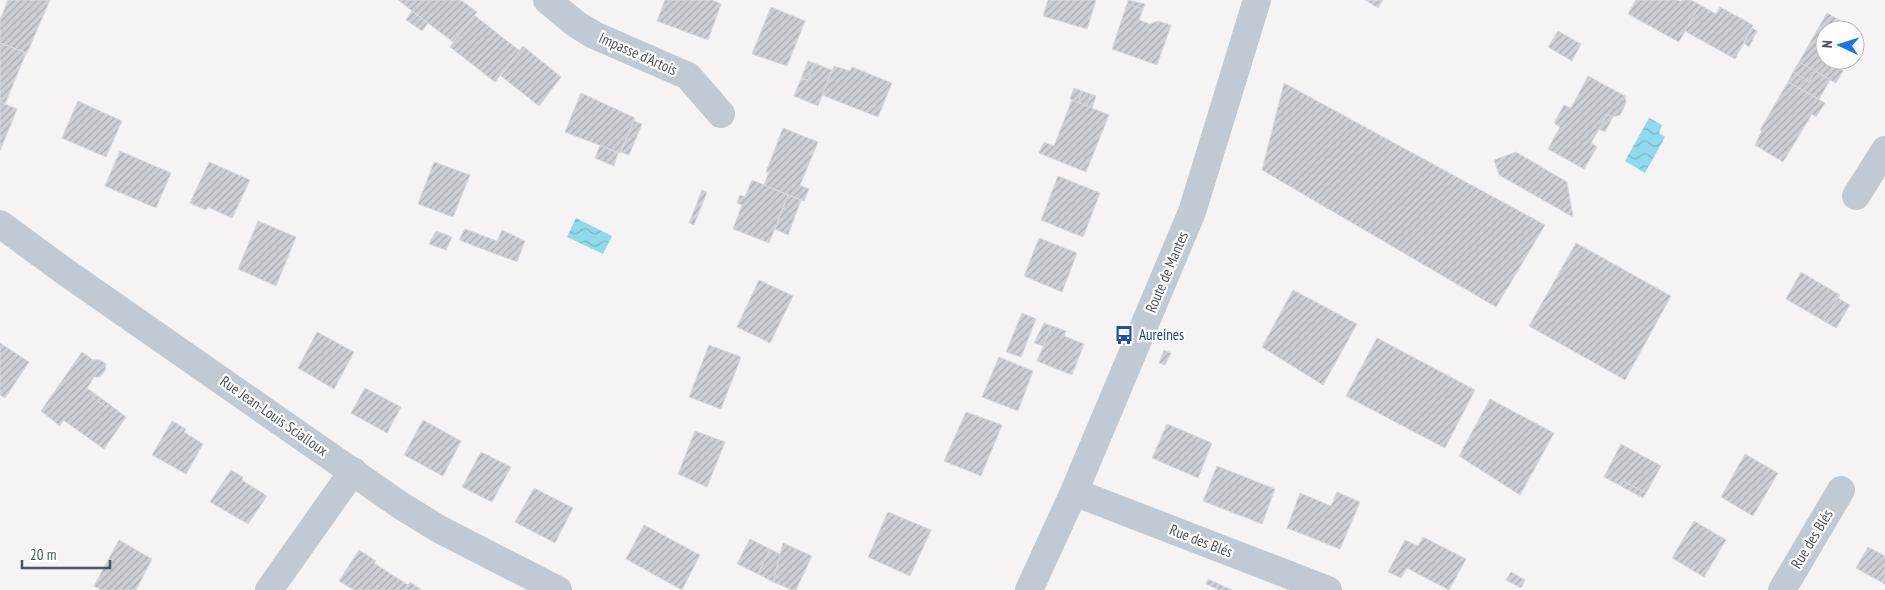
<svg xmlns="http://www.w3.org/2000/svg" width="1885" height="590" viewBox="0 0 1885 590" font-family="'PT Sans Narrow',sans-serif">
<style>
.water{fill:url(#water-waves)}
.building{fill:url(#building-hatch);stroke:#d7d9de}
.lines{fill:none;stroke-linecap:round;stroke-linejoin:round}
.street{stroke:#c1cad2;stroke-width:28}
.labels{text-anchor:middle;stroke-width:4.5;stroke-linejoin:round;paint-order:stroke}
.street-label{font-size:15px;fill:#4a5661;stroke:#fff}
.transit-label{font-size:15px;fill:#164399;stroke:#fff;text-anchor:start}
</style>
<defs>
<pattern id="water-waves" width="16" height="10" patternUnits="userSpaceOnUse" patternTransform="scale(1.25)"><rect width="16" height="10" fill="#90daee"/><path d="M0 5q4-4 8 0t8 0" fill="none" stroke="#78b4c4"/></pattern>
<pattern id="building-hatch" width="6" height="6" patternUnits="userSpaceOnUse" patternTransform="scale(1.25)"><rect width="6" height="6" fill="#cdcfd5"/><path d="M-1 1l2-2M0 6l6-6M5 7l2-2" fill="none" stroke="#a8abb0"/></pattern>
</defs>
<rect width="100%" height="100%" fill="#f5f3f3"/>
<g class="water">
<polygon points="1649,118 1662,125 1659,133 1665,137 1645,173 1625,161"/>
<polygon points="576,218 612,236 603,254 567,237"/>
</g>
<g class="building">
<polygon points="8,0 50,0 27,53 0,43 0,20"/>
<polygon points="398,0 461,0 477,12 453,42"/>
<polygon points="665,0 712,0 721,4 708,40 657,21"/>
<polygon points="1048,0 1096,0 1087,29 1043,16"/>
<polygon points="1128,0 1145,4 1143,9 1127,4"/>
<polygon points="1365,0 1383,0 1378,8"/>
<polygon points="1636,0 1678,0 1681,2 1682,0 1691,0 1700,5 1679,42 1628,14"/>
<polygon points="1127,4 1143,9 1139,20 1150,24 1158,21 1171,25 1157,65 1112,49"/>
<polygon points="1700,5 1716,14 1720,7 1753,25 1735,59 1685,31"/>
<polygon points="771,7 805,21 787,66 752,54"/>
<polygon points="412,11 428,23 422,31 406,20"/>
<polygon points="1827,13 1859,31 1855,38 1855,30 1825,30 1825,60 1843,60 1839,67 1843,71 1836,83 1799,62"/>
<polygon points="474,15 520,51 495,82 450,47"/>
<polygon points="1752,28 1757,31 1749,47 1744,43"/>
<polygon points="1558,31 1581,44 1572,61 1548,47"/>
<polygon points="0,43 26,53 5,104 0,102"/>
<polygon points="523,46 561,77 539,106 501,76"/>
<polygon points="808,61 814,63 808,80 801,79"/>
<polygon points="1799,62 1815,71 1809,82 1793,72"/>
<polygon points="814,63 832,70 818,106 794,96 801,79 808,80"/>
<polygon points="834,66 850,71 852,67 892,83 878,117 822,95"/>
<polygon points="1815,71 1830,80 1819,99 1788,82 1793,72 1809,82"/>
<polygon points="1588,76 1625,96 1626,103 1620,115 1613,117 1607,115 1591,143 1597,147 1584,169 1548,149 1560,127 1554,123 1564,105 1571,108"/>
<polygon points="1788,82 1825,103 1816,117 1812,114 1783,162 1755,145 1762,131 1760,130"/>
<polygon points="1284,83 1545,225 1496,307 1262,170"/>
<polygon points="1074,88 1082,91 1078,103 1070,99"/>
<polygon points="1082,91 1091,94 1087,106 1078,103"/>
<polygon points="581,93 635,118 620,153 565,132"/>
<polygon points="1091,94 1096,96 1092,108 1087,106"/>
<polygon points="1072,100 1109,115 1086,172 1039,153 1044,142 1054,146"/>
<polygon points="78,101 122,121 106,157 62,138"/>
<polygon points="0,102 17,109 0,151"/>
<polygon points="1607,115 1613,117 1605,132 1599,129"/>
<polygon points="634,121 642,124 629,155 621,152"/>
<polygon points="783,128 818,142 800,185 809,189 804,201 764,185 769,172 766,172"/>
<polygon points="600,145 618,153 614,166 595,158"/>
<polygon points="120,151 171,173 156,208 105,186"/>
<polygon points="1516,152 1567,182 1573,217 1499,175 1494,160"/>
<polygon points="209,162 250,180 232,218 208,207 206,210 190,203"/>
<polygon points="434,162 470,175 453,217 418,204"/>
<polygon points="1058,176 1100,193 1083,237 1041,220"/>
<polygon points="752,180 788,195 769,243 733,229 742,205 737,203 740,195 745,197"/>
<polygon points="702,190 707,192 694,225 689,223"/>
<polygon points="788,195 801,200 788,235 775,229"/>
<polygon points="258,221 296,237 276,286 238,269"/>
<polygon points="465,229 497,241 502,230 525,241 517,262 459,240"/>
<polygon points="436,231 452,237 446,250 429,244"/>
<polygon points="1039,238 1077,253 1062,292 1024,276"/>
<polygon points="1576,243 1671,296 1625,380 1529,326"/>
<polygon points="1801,272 1840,295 1824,321 1786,299"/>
<polygon points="759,280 793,296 770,343 737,327"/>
<polygon points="1293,290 1357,324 1323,385 1262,347"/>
<polygon points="1838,298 1850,305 1836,328 1824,321"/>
<polygon points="1022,313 1036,319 1021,357 1006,352"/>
<polygon points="1044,323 1052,326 1043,346 1034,343"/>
<polygon points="1052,326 1066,331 1064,336 1084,344 1072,375 1037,361"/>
<polygon points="317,332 354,352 334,389 298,368"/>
<polygon points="1377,338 1475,390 1445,448 1346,396"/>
<polygon points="0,343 29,362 5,398 0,395"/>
<polygon points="709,345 741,357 721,409 689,397"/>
<polygon points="1164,350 1171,353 1165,365 1159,363"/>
<polygon points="82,352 93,360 100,360 106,364 105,371 100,377 94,377 87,388 94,393 92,397 106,407 109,404 126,417 104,449 63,420 60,426 41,411"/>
<polygon points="999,357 1033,371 1018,411 982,397"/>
<polygon points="365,388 401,407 387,433 351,413"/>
<polygon points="94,393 109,404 106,407 92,397"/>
<polygon points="1490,399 1554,433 1520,495 1459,456"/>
<polygon points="966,412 1002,425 981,476 944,461"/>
<polygon points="423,420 461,441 443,476 404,455"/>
<polygon points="172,421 186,429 184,432 203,444 186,474 152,455"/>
<polygon points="1167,424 1212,443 1198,478 1152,458"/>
<polygon points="695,431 725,442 707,487 678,474"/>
<polygon points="1621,444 1661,466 1646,493 1623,481 1621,486 1604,477"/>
<polygon points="481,452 511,467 492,502 462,487"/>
<polygon points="1745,454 1778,473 1753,516 1721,497"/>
<polygon points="1217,466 1275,489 1262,524 1203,501"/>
<polygon points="231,470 243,477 242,480 267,496 248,524 210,502"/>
<polygon points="1623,481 1646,493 1643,498 1621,486"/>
<polygon points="534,488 573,508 555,543 515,522"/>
<polygon points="1337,492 1360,502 1340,549 1287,528 1300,493 1331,506"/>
<polygon points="888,512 931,530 910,576 868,557"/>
<polygon points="1694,521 1726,540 1704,577 1672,558"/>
<polygon points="644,525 700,555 682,590 626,559"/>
<polygon points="1423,537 1466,559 1449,590 1407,568 1401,578 1388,572 1405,540 1418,546"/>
<polygon points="750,539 770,549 758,574 737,564"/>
<polygon points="119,540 152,559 136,590 101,590 94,586"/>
<polygon points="783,543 812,556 796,590 792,590 773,582"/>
<polygon points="1868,547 1885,556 1885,584 1856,568"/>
<polygon points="770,549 780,554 773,582 758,574"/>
<polygon points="359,550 376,561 374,563 408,585 405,590 354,590 339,581"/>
<polygon points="1511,572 1525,580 1521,588 1506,580"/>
<polygon points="1208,579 1232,590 1219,590 1206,584"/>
<polygon points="410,582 422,590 405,590"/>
</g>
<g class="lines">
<g class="street">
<polyline points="547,0 576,24 594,35 688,76 721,114"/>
<polyline points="1856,196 1885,150"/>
<polyline points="0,224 64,271 400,505 439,529 558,590"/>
<polyline points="1074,492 1328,590"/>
<polyline points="269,590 353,471"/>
<polyline points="1029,590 1074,492 1192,212 1257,0"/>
<polyline points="1782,590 1841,490"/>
</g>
</g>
<defs>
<g id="bus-bare" transform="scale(1.5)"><path d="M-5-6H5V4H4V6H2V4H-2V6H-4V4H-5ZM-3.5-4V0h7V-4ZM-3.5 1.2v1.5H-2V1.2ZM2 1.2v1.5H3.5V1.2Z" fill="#1a4fb4" stroke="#fff" stroke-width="2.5" paint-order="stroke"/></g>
</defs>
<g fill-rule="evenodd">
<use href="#bus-bare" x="1124" y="335"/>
</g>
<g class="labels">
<g class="street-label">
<text transform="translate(638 54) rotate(24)" y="5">Impasse d'Artois</text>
<text transform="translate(1167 272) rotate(-67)" y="5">Route de Mantes</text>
<text transform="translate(274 416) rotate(35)" y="5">Rue Jean-Louis Scialloux</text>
<text transform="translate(1812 539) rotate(-59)" y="5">Rue des Blés</text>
<text transform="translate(1201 541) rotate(21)" y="5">Rue des Blés</text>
</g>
<g class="transit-label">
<text x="1139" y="340">Aureines</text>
</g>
</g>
<g transform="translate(1840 45) rotate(274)"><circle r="24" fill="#ffffff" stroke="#b7bbc0"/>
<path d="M0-4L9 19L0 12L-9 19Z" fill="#1a73e8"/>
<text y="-8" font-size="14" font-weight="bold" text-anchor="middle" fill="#4a5661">N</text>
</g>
<path d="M22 560v8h88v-8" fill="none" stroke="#4a5661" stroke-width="2.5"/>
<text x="30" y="560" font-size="15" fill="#4a5661" stroke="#ffffff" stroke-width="4" paint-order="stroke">20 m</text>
</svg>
